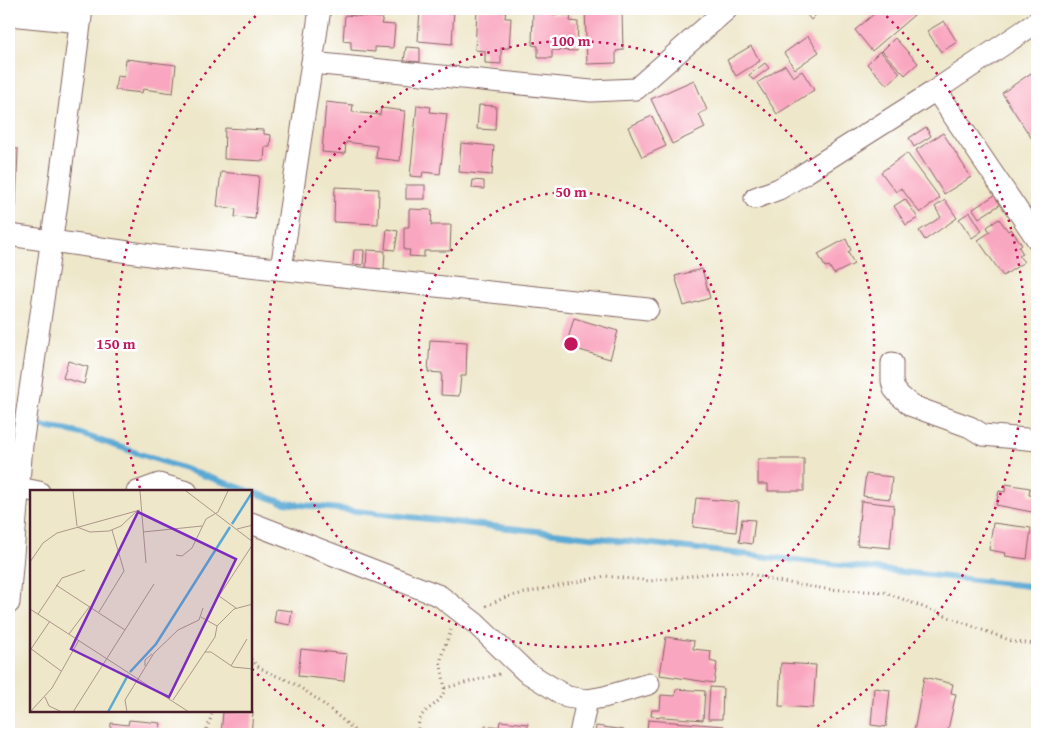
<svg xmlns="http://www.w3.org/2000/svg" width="1046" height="743" viewBox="0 0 1046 743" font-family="'Gentium Book Plus',serif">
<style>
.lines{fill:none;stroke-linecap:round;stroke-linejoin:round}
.stream{stroke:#5aa9d4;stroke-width:6}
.building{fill:#f9a7c0}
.minor-casing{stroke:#836563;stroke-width:23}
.path{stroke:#836563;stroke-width:3;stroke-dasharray:1 4;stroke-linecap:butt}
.minor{stroke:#fff;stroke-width:21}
.ring{fill:none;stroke:#c2185b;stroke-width:2.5;stroke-dasharray:2.5 5}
.inset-river{fill:none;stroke:#5aa9d4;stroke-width:2.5}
.inset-road{fill:none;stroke:#ac978a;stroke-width:1}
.view{fill:#7b2cbf;fill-opacity:0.15;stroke:#7b2cbf;stroke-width:2.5}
.inset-edge{fill:none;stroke:#4a1f2b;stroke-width:2.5}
.centre{fill:#c2185b;stroke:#fff;stroke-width:2.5}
.ring-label{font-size:15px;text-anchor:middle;font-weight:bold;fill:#c2185b;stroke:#fff;stroke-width:5;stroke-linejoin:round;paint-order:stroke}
</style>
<rect width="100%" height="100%" fill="#fff"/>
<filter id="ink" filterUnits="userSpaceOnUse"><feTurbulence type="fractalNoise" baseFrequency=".02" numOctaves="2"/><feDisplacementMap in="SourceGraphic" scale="10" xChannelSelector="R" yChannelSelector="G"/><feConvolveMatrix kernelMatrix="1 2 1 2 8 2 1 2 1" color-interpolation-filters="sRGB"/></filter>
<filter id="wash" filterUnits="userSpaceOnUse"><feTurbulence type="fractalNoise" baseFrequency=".0096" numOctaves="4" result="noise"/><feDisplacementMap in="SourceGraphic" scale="20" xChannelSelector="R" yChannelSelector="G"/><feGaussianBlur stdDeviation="1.12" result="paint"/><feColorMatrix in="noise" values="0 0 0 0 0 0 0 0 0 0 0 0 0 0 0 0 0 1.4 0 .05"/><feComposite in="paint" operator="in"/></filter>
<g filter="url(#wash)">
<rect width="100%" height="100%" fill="#eee7ca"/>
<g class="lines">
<polyline class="stream" points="9,421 75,432 285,503 1037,587"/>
</g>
<g id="blocks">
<g class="building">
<polygon points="420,9 454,9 452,44 418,41"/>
<polygon points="477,9 506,9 505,18 511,18 509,48 501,48 501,64 485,63 485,51 475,50"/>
<polygon points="533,9 552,9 552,14 571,15 570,21 578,22 577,51 552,50 552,58 538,58 538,46 532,45"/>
<polygon points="585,9 614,9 615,12 622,12 623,50 616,51 616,63 587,64"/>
<polygon points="802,9 832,9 825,15 820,11 811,20"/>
<polygon points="880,9 921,9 872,51 855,30"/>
<polygon points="345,15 383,18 381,24 395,25 393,48 375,47 375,52 351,50 351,42 343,41"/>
<polygon points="944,21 957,42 941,52 927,31"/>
<polygon points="808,36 819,52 795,69 784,53"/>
<polygon points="895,38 918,63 905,75 882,51"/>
<polygon points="751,46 760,61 736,76 727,60"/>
<polygon points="406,47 420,48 420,62 404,61"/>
<polygon points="880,51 900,73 887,85 867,64"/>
<polygon points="126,59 176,65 173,93 143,89 142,93 115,90 117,76 124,77"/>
<polygon points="765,63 769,68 753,80 749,75"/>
<polygon points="785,65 793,77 802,71 814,90 777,114 757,83"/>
<polygon points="1031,73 1037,83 1037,136 1032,139 1002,93"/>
<polygon points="694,80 707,110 699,114 705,128 672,144 651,99"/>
<polygon points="326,102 353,105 352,112 380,115 381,108 405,111 400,161 376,158 377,146 346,142 345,154 322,152"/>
<polygon points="417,105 431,107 430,112 447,114 440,174 423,172 422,177 410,176"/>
<polygon points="479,105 496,106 495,130 477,129"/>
<polygon points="652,116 666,146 642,157 628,127"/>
<polygon points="926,127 931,136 914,147 909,138"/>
<polygon points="225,128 264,130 264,134 271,135 270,147 265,147 264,161 224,159"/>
<polygon points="943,133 971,177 944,194 916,150"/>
<polygon points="461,143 494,146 492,175 459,172"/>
<polygon points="9,148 18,149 16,206 9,206"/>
<polygon points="907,153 940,198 920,213 901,188 896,192 881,172"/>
<polygon points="221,172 259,176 255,219 235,217 236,209 217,206"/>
<polygon points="473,180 484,181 484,189 472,188"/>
<rect x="406" y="185" width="19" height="14"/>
<polygon points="335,187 379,189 378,224 334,222"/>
<polygon points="995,195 1001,204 979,218 973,209"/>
<polygon points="905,199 918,218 906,225 894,206"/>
<polygon points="945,200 957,218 925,240 919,231 941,217 935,207"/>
<polygon points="409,209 432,210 431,225 451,225 450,251 424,251 424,257 409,256 410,250 404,250 404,227 409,227"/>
<polygon points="970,212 982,231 972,238 959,219"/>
<polygon points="999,219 1008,231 1011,229 1022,245 1019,247 1023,254 1019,256 1024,262 1003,276 978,240 990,232 987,227"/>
<polygon points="387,229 398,231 395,250 385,249"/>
<polygon points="846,239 851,250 848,252 854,264 834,274 829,266 825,267 818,254"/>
<polygon points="354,250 364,250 363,265 353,264"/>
<polygon points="367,250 385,251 384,269 366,268"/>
<polygon points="702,269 710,298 684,306 675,276"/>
<polygon points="574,318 618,331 610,359 566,346"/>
<polygon points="430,340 467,342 466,376 461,376 459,396 441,395 442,373 428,372"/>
<polygon points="68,361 88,367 84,384 63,378"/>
<polygon points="758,459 804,459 804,491 768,491 768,484 758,484"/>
<polygon points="866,474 892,477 890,499 863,496"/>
<polygon points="1006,484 1030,488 1029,495 1037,496 1037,513 996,505 999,491 1005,492"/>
<polygon points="696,498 739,502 736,532 693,527"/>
<polygon points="861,501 894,505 890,548 857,545"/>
<polygon points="742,519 755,520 752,544 739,542"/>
<polygon points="993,523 1031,528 1027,559 1005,556 1006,553 989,550"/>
<polygon points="276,609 292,611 290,625 274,622"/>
<polygon points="666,637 694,641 693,649 711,651 710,661 717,663 714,683 660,675"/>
<polygon points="301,649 347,654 344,681 298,676"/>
<polygon points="781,663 816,665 813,708 779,706"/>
<polygon points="924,677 953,684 951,693 956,694 947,734 914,732"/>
<polygon points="710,687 723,688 722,719 708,719"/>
<polygon points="874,688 890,690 886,727 871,725"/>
<polygon points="676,689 705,691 703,720 651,716 652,710 660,710 661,695 675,696"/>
<polygon points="223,712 253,712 251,734 221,734"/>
<polygon points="129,720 161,723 160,730 170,731 170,734 110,734 111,723 128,725"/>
<polygon points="648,720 724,726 723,734 647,731"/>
<polygon points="500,721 528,724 527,734 484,734 485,725 499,727"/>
<polygon points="596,726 624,730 624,734 595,734"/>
</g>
</g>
</g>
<g filter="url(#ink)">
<use href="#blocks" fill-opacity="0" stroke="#836563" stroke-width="1"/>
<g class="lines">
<g class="minor-casing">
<g id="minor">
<polyline points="9,15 80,22"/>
<polyline points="312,63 591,91 636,89 727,9"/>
<polyline points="936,90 1037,239"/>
<polyline points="755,198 779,189 799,177 936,90 1037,22"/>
<polyline points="9,235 157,256 648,309"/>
<polyline points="281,269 320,9"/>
<polyline points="892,363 892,381 894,389 900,396 912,406 970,427 983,435 1037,440"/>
<polyline points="9,486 39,492"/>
<polyline points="137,492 159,484 187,492"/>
<polyline points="251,523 440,596 475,623 525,671 567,697 587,700 604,697 649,684"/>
<polyline points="9,603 22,445 57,203 82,9"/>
<polyline points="580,734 587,700"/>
</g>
</g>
<g class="path">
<polyline points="486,606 506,597 605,576 650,581 714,573 744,572 776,581 826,589 884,592 990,633 1015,642 1037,644"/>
<path d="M251,659C260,672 277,675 291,682C315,696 338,715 358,734"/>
<polyline points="445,688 500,674"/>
<polyline points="205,734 213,712"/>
<path d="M418,734C417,706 434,712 443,694C447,685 440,670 441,660C442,649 448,640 451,630"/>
</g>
<use href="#minor" class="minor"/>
</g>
</g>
<g class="ring">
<circle cx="571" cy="344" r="152"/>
<circle cx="571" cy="344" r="303"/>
<path d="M337 734A455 455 0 0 1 252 669M140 488A455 455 0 0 1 261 11M881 11A455 455 0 0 1 805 734"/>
</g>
<g transform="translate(30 490)">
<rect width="222" height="222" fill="#eee7ca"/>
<path class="inset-river" d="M202,34L223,1M100,182L126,154L200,37M78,222L98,185"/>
<path class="inset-road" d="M43,1L47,36M110,1L116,73M156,1L223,52M47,37L60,42L79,41L91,36L108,20M207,39L223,35M113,42L172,36M146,65L152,66L162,58L176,29L188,22L198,1M0,72L13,53L27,43L110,20M26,95L95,140M206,118L189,106L223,54M0,119L159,222M69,122L94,81L82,40M8,124L32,88L55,80M171,127L187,136L204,119L223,114M39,144L60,116M0,158L31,181M1,159L20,131M175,162H181L203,177L223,179M115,176V170L122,164M201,176L217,149M15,207L19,216L32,222M143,210L185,147L187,136M0,222L22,198L49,150M43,222L124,94M97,222L95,210L124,163L148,140L169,130L173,118"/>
<path class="view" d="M108,22L206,69L139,207L41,159Z"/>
<rect width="222" height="222" class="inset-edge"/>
</g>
<circle cx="571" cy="344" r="8" class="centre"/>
<g class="ring-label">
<text x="571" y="46">100 m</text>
<text x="571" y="197">50 m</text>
<text x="116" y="349">150 m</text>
</g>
<rect width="1046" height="743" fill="none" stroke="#fff" stroke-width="30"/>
</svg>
